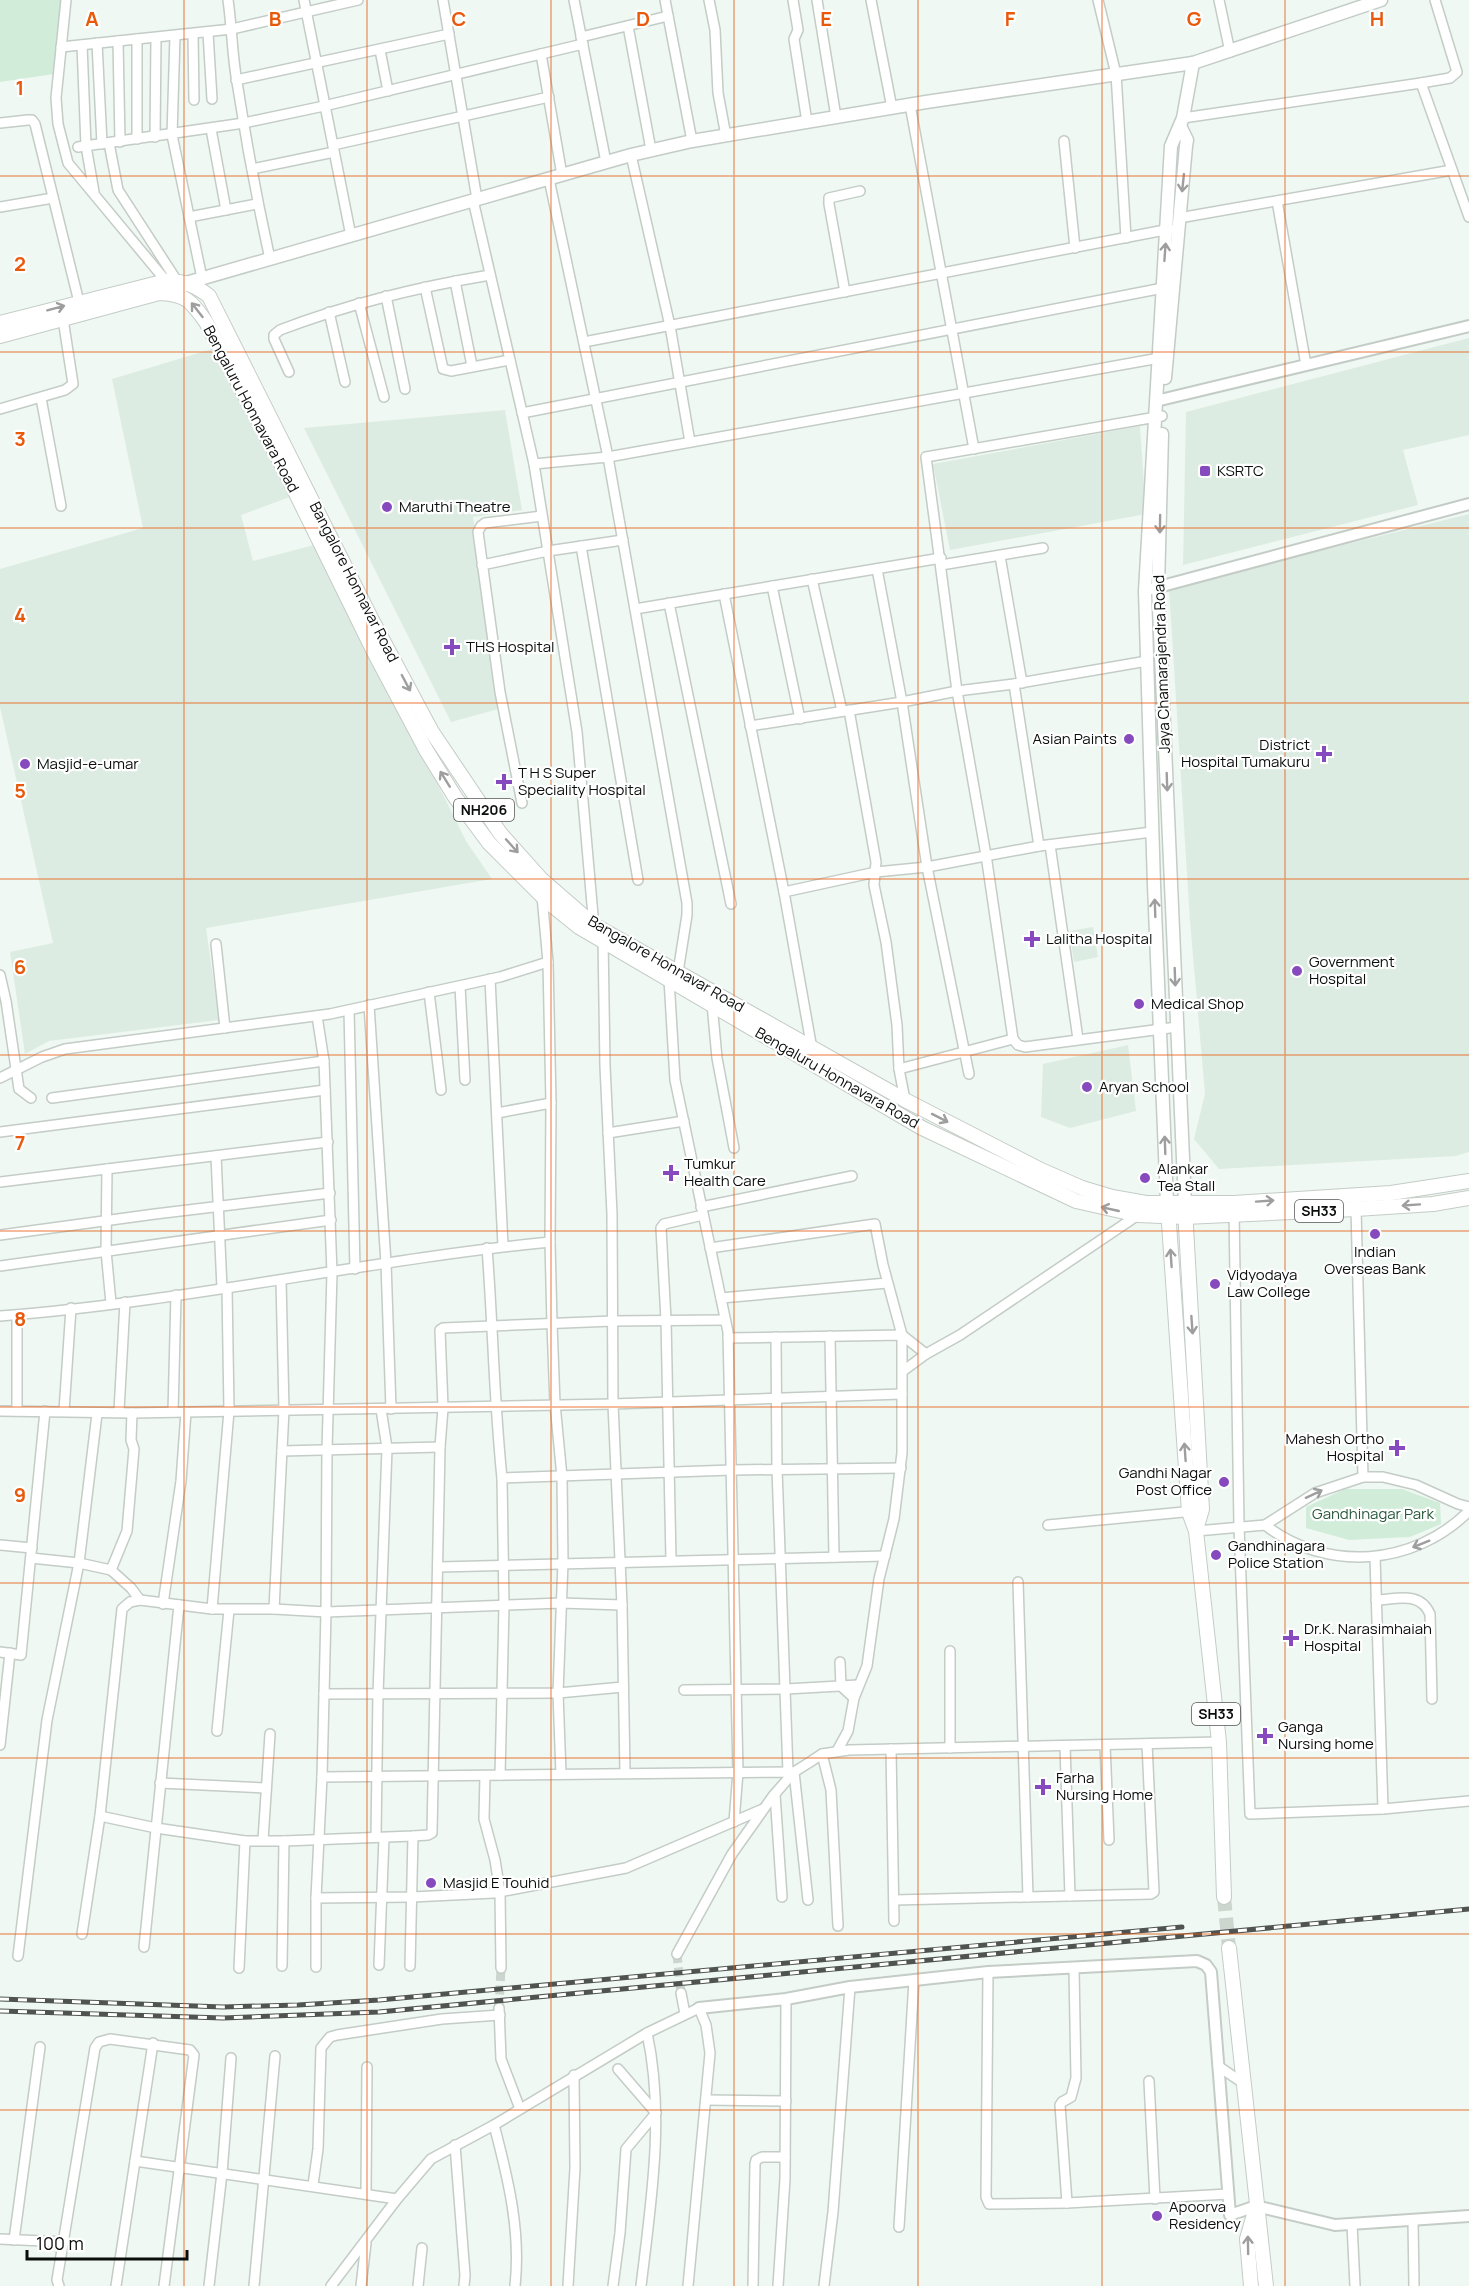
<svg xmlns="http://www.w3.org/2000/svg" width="1469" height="2286" viewBox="0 0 1469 2286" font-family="Manrope,sans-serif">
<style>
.built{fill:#ddece2}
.green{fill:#d1edda}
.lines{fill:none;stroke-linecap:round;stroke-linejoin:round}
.minor-tunnel{stroke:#cdd5cf;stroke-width:9;stroke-dasharray:9 4.5;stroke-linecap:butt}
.primary-tunnel{stroke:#cdd5cf;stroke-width:14;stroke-dasharray:14 7;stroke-linecap:butt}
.minor-casing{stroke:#c4ccc6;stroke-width:12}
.tertiary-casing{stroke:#c4ccc6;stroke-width:14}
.secondary-casing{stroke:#c4ccc6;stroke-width:15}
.primary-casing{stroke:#c4ccc6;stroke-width:16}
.minor{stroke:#fff;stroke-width:9}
.tertiary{stroke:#fff;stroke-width:10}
.secondary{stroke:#fff;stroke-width:12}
.primary{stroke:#fff;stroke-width:14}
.rail-casing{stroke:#505451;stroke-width:5}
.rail{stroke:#fff;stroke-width:3;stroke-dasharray:9;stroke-linecap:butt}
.oneway{stroke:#9d9e9d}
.grid{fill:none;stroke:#e8590c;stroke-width:1.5;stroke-opacity:0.55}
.poi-dot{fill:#8649be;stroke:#fff;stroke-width:2}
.labels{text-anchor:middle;stroke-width:4.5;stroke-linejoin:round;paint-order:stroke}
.shield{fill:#fff;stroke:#545654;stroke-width:1.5}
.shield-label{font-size:14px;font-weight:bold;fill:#0a0d0b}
.street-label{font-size:15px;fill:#0a0d0b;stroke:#fff}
.poi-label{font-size:15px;fill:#0a0d0b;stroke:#fff;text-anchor:start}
.park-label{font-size:15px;fill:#29593c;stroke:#fff}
.grid-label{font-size:20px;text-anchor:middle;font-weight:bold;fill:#e8590c;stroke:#fff;stroke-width:4.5;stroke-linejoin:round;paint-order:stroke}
</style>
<rect width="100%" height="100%" fill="#eff8f2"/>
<g class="built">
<polygon points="1469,338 1469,435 1403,450 1418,505 1183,565 1186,412"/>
<polygon points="212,349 290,497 241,515 253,561 318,544 466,841 492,879 206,928 219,1020 49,1041 25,1054 10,952 53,943 0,707 0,569 143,528 112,379"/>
<polygon points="505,410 522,510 473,517 502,708 451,722 304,428"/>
<polygon points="1140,426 1146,514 950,550 933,464"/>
<polygon points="1469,514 1469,1152 1456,1156 1219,1169 1194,1139 1205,1094 1190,921 1169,588"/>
<polygon points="1093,927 1098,957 1074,962 1069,931"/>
<polygon points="1128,1045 1136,1111 1070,1128 1041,1117 1043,1064"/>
</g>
<g class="green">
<polygon points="0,0 63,0 54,74 0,82"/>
<polygon points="1345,1489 1402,1489 1440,1503 1441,1524 1410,1537 1349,1540 1306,1528 1306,1507"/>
</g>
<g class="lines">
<g class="minor-tunnel">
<polyline points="677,1954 681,1993"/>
<polyline points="499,2008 501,1968"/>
</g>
<polyline class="primary-tunnel" points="1224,1897 1229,1948"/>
<g class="minor-casing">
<g id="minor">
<polyline points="66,0 56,98 58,124 68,163 166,281"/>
<path d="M228,0C232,27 232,55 237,82C246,141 257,200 270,259"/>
<polyline points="304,0 351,236"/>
<polyline points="443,0 477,199"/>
<polyline points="574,0 606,162"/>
<polyline points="665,0 692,141"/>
<polyline points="709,0 715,30 718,93 726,136"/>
<polyline points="793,0 798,30 794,39 807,122"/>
<polyline points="817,0 836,117"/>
<polyline points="871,0 892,108"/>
<polyline points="1098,0 1116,74 1126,238"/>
<polyline points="1219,0 1230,52"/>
<polyline points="628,26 651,150"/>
<polyline points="208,33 212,99"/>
<polyline points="193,34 194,100"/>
<polyline points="175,36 172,135 202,278"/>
<polyline points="581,37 668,16"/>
<polyline points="118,41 120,142"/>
<polyline points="97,43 102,144"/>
<polyline points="82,45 86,146 94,192"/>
<polyline points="61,47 232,29 358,0"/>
<polyline points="380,50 388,91"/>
<polyline points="541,54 562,175"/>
<polyline points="236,80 449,34"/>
<polyline points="1421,83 1450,78 1457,72 1435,0"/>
<polyline points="910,105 974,449"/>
<polyline points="1183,118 1421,83 1469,217"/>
<polyline points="0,123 28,120 32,120 35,124 79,302"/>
<polyline points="211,129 226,210"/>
<polyline points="155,137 156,38"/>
<polyline points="137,139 137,39"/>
<polyline points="1064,141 1075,248"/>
<polyline points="109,143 118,190 177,281"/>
<polyline points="333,145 549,97"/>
<polyline points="78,147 244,123 324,106 583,44"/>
<polyline points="631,155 670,326 690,442"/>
<polyline points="252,169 334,152"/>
<polyline points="549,179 608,457 687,903 687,915 678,972"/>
<polyline points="473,200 534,464 577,732 594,927"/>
<polyline points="1277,201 1306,365"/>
<polyline points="0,207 53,198"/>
<polyline points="189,217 257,204"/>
<polyline points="1179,218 1452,170"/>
<polyline points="455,281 472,366"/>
<polyline points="425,287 443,369 451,371 510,360"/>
<polyline points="845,292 829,204 829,198 860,191"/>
<polyline points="386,296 405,389"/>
<polyline points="359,303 384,397"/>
<polyline points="329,312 345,382"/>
<polyline points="584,342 1170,229"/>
<path d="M289,372L274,339V335L280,330C348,304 418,287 490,275"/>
<polyline points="41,398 61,506"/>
<polyline points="0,409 65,390 73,384 63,319"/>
<polyline points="522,413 1163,288"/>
<polyline points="1162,416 926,457 957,691 986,855 1013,1039 1018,1045 1025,1047 1177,1027"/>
<polyline points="534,464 608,457 1165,357"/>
<polyline points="581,546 638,880"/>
<polyline points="1000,556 1022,683"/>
<polyline points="482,565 548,551 623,540"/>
<polyline points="941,565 1043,548"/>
<polyline points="877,569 902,702 927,867 969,1074"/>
<polyline points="812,579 842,711"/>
<polyline points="772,586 800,719"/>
<polyline points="724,594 784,892 812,1049"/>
<polyline points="669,603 731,904"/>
<polyline points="635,609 941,558"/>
<polyline points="1014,684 1039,846"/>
<polyline points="849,710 876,862 874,885 886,942 897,1025 899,1069 905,1100"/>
<polyline points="750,726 902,702 957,691 1014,684 1147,661"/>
<polyline points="522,803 500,692 478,532 481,526 485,523 542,516"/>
<polyline points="1050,845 1078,1039"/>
<polyline points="784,892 876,872 927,867 1039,846 1152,832"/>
<polyline points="542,896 548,962 551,1103 550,1242 552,1324 555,1404 562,1477 563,1562 558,1693 561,1774"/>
<polyline points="603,938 605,1066 612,1214 613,1404 622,1605 625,1773"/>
<polyline points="216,944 225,1028"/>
<polyline points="0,975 6,1001 19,1089 31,1098"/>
<polyline points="490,979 503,1246"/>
<polyline points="669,979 675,1080 728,1332 738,1772 734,1822"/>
<polyline points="460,986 465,1080"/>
<polyline points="429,992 441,1090"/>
<polyline points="712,1004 717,1058 734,1148"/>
<polyline points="369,1005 386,1263 391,1409"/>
<polyline points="349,1010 355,1269"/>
<polyline points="899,1069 1013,1039"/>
<polyline points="0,1078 42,1057 65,1049 330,1014 500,977 548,962"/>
<polyline points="52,1098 324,1061"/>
<polyline points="497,1113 551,1103"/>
<polyline points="0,1132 325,1090"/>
<polyline points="608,1133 684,1121"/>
<polyline points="216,1156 222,1288"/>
<polyline points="107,1169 106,1251 111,1303"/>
<polyline points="0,1182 328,1142"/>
<polyline points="701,1207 852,1176"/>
<polyline points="1356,1209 1363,1477"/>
<polyline points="1234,1211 1239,1526 1250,1814 1383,1809 1469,1801"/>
<polyline points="0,1235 155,1214 330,1193"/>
<path d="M487,1248C493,1325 494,1402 502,1478"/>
<polyline points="710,1248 875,1224 883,1265 902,1335 902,1453 894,1519 879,1579 867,1666 854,1698 848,1731 837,1751"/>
<polyline points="0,1266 331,1220"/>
<polyline points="721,1298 887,1283"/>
<path d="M0,1316C184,1302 366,1260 550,1242"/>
<polyline points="830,1336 834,1557"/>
<polyline points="776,1337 777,1469 788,1772"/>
<polyline points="728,1338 902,1335 926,1354"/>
<polyline points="903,1371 926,1354 960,1335 1138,1215"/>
<polyline points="0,1411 132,1413 613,1404 902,1394"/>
<polyline points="17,1411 17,1315"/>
<polyline points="64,1411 71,1308"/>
<polyline points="119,1411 125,1302"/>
<polyline points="173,1412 176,1295"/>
<polyline points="282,1451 440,1447"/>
<polyline points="1048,1525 1194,1511"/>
<path d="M1265,1525C1327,1573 1414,1566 1469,1511"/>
<polyline points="1196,1531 1265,1525 1315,1493 1363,1477 1383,1477 1416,1485 1458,1504 1469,1507"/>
<polyline points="0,1545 32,1548"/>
<polyline points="1375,1557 1383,1809"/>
<polyline points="31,1558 79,1563 111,1570 127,1531 134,1449 131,1440 132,1413"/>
<polyline points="671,1560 666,1320 661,1228 664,1224 703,1215"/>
<polyline points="439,1567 885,1556"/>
<polyline points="111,1570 131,1588 140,1600"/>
<polyline points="1018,1582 1028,1897"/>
<path d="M1376,1600C1398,1599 1420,1591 1430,1614L1432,1699"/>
<polyline points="163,1604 181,1481 186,1412"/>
<polyline points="212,1609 229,1411 227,1288"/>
<polyline points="274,1609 284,1410 281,1280"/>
<polyline points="950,1651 950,1748"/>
<polyline points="0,1652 21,1655 45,1411"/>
<polyline points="840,1662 841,1686 854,1698"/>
<polyline points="684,1690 786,1689 858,1685"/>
<polyline points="324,1694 558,1693 623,1687"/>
<polyline points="217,1731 229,1610"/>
<polyline points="0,1745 10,1653"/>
<polyline points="1105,1745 1109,1840"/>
<polyline points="1065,1746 1070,1896"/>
<polyline points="891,1749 894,1921"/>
<polyline points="822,1754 831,1790 838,1926"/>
<polyline points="500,1775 504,1606 502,1478 732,1470 901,1468"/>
<polyline points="485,1776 484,1819 495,1860 500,1892 501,1968"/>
<polyline points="322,1777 794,1772 808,1900"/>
<polyline points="160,1783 265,1788"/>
<polyline points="775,1794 782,1897"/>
<polyline points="100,1816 156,1828 245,1841 284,1841 413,1836 428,1835 432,1833 440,1447 443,1408 440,1330 443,1328 613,1321 725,1320"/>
<polyline points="376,1837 378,1694 387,1448 381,1409"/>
<polyline points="263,1840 270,1734"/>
<polyline points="316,1898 412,1897 494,1893 626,1868 763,1809"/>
<polyline points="894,1900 1151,1894 1154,1892 1147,1744"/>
<polyline points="82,1934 100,1816 122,1609 130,1602 140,1600 212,1609 274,1609 326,1612 561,1603 622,1605"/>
<polyline points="144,1947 179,1605"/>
<polyline points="677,1954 732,1854 773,1796 794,1772 810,1762 822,1754 849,1750 1219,1742"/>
<polyline points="18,1956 47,1720 79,1563 97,1414"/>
<polyline points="379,1965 384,1838"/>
<polyline points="282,1966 284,1841"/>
<polyline points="410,1966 413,1836"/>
<polyline points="316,1967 316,1898 322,1777 326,1612 327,1450 332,1273 324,1061 317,1016"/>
<polyline points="239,1968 245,1841"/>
<polyline points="988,1972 986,2197 989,2204 1067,2203 1228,2194"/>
<polyline points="681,1993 685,2014"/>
<polyline points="499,2008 501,2059 520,2109"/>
<polyline points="1218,2066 1243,2083"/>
<polyline points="1149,2081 1155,2199"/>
<polyline points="706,2100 786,2101"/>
<path d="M494,2125C508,2178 521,2231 515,2286"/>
<polyline points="455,2145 465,2275 464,2286"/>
<polyline points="135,2161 397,2199"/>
<polyline points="313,2185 318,2149 321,2048 330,2037 337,2035 442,2019 500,2015"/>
<polyline points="366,2194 367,2067"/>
<polyline points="1067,2203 1060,2105 1062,2102 1071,2097 1076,2078 1074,1969"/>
<polyline points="1413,2220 1414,2286"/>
<polyline points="1352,2224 1355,2286"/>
<polyline points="899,2227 914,1980"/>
<polyline points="0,2239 64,2242"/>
<polyline points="14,2240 40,2047"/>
<polyline points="59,2286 57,2280 95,2048 99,2042 110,2039 190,2050 194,2055 164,2286"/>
<polyline points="116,2286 153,2043"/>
<polyline points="209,2286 222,2173 231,2058"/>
<polyline points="254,2286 275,2056"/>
<polyline points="331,2286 397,2199 431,2159 494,2125 647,2033 699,2008 706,2025 710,2053 688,2286"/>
<polyline points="361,2286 366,2243"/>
<polyline points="418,2286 422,2248"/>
<polyline points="568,2286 575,2168 574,2075"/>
<polyline points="613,2286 620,2233 626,2149 656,2113 618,2069"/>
<path d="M641,2286C651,2202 665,2116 647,2033"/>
<polyline points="753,2286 755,2164 756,2160 762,2157 785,2157"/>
<polyline points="778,2286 785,2179 786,1999"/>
<polyline points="824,2286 833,2212 850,1987"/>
</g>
</g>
<g class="tertiary-casing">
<g id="tertiary">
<polyline points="1156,401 1469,326"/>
<polyline points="1151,589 1469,504"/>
<polyline points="699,2008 786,1999 850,1987 988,1972 1197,1961 1206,1965 1211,1972 1230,2215 1256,2206 1335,2225 1469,2216"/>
</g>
</g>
<g class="secondary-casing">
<g id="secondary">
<polyline points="182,286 186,283 631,155 692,141 926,102 1193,63 1381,0"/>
<polyline points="1165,378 1186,146 1187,140 1180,126"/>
<polyline points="1162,434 1158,587 1185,1204"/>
<polyline points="1167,1203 1154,885 1145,591 1171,146 1183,118 1193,63"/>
</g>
</g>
<g class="primary-casing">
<g id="primary">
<path d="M0,323L166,281C184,281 195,285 209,296L372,620L432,732L500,833L541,879L594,925L905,1100L1041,1170L1082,1188L1112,1197L1146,1203H1234L1391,1193L1469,1181"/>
<path d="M0,336L159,293C186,294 191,301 206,322L284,469L374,652L426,750L455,797L489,843L548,902L579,927L922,1128L1076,1201L1138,1215L1185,1217L1356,1209L1433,1204L1469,1198"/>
<polyline points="1168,1209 1189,1512 1196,1531 1219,1742 1224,1897"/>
<polyline points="1185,1209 1202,1509 1196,1530"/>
<polyline points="1229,1948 1266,2286"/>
<polyline points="1251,2286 1247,2239 1255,2211"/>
</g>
</g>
<use href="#minor" class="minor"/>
<use href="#tertiary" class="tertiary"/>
<use href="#secondary" class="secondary"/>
<use href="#primary" class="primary"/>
<g class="rail-casing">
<g id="rail">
<polyline points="0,1999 223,2007 298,2005 379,2000 1182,1927"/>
<polyline points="0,2011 223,2018 379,2012 1469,1909"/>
</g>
</g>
<use href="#rail" class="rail"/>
</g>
<defs><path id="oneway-shaft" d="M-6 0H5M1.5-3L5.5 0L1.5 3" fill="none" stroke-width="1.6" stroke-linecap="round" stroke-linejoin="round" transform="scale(1.5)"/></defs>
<g class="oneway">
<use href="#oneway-shaft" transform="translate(1183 183) rotate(96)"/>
<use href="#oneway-shaft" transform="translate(1165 252) rotate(-86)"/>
<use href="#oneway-shaft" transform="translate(56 308) rotate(-15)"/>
<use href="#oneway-shaft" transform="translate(197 310) rotate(-128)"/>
<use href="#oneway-shaft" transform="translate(1160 524) rotate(91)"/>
<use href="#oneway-shaft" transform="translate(406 683) rotate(62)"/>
<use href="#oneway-shaft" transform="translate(445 779) rotate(-122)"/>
<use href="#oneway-shaft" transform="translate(1167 782) rotate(88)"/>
<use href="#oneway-shaft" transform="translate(512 846) rotate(48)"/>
<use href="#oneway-shaft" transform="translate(1155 908) rotate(-92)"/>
<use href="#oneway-shaft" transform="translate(1175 977) rotate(88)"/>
<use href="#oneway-shaft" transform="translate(940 1118) rotate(27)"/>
<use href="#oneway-shaft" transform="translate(1165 1145) rotate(-92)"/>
<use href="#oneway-shaft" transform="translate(1265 1201) rotate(-4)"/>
<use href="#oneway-shaft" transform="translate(1411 1205) rotate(176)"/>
<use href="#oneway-shaft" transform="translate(1110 1209) rotate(-167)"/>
<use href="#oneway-shaft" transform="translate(1171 1258) rotate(-94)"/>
<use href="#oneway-shaft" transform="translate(1192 1325) rotate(86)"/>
<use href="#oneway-shaft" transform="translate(1185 1452) rotate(-94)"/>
<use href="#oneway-shaft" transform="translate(1314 1494) rotate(-25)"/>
<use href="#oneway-shaft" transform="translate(1421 1544) rotate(158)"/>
<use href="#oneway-shaft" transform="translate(1248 2245) rotate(-91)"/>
</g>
<path class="grid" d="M184,0V2286M367,0V2286M551,0V2286M734,0V2286M918,0V2286M1102,0V2286M1285,0V2286M0,176H1469M0,352H1469M0,528H1469M0,703H1469M0,879H1469M0,1055H1469M0,1231H1469M0,1407H1469M0,1583H1469M0,1758H1469M0,1934H1469M0,2110H1469"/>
<g class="poi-dot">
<rect x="1199" y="465" width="12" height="12" rx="3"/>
<circle cx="387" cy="507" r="6"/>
<path d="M449 638h6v6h6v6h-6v6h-6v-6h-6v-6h6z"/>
<circle cx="1129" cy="739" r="6"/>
<path d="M1321 745h6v6h6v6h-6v6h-6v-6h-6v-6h6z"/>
<circle cx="25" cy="764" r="6"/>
<path d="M501 773h6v6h6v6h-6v6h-6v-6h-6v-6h6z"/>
<path d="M1029 930h6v6h6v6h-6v6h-6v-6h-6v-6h6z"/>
<circle cx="1297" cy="971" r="6"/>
<circle cx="1139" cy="1004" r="6"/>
<circle cx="1087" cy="1087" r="6"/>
<path d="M668 1164h6v6h6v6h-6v6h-6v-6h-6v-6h6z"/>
<circle cx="1145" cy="1178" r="6"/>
<circle cx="1375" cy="1234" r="6"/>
<circle cx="1215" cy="1284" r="6"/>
<path d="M1394 1439h6v6h6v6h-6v6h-6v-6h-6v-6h6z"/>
<circle cx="1224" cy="1482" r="6"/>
<circle cx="1216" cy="1555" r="6"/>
<path d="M1288 1629h6v6h6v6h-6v6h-6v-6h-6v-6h6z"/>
<path d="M1262 1727h6v6h6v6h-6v6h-6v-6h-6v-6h6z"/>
<path d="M1040 1778h6v6h6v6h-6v6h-6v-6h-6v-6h6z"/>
<circle cx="431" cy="1883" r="6"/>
<circle cx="1157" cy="2216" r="6"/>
</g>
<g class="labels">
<g class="shield">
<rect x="454" y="799" width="60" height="22" rx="4.5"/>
<rect x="1295" y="1200" width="48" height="22" rx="4.5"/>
<rect x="1192" y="1703" width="48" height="22" rx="4.5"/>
</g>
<g class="shield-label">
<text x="484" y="815">NH206</text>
<text x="1319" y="1216">SH33</text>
<text x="1216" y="1719">SH33</text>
</g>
<g class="street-label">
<text transform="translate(251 409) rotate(62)" y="5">Bengaluru Honnavara Road</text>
<text transform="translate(354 582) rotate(63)" y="5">Bangalore Honnavar Road</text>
<text transform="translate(1162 664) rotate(-92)" y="5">Jaya Chamarajendra Road</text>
<text transform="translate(666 964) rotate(30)" y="5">Bangalore Honnavar Road</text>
<text transform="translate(837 1078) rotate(30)" y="5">Bengaluru Honnavara Road</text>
</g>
<g class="poi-label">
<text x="1217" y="476">KSRTC</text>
<text x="399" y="512">Maruthi Theatre</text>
<text x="466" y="652">THS Hospital</text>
<text x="1117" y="744" text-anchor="end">Asian Paints</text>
<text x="1310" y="750" text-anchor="end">District<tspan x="1310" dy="17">Hospital Tumakuru</tspan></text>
<text x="37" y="769">Masjid-e-umar</text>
<text x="518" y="778">T H S Super<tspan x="518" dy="17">Speciality Hospital</tspan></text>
<text x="1046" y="944">Lalitha Hospital</text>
<text x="1309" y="967">Government<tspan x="1309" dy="17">Hospital</tspan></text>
<text x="1151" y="1009">Medical Shop</text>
<text x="1099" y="1092">Aryan School</text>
<text x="684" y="1169">Tumkur<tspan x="684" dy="17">Health Care</tspan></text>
<text x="1157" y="1174">Alankar<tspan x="1157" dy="17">Tea Stall</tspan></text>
<text x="1375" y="1257" text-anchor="middle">Indian<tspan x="1375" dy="17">Overseas Bank</tspan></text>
<text x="1227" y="1280">Vidyodaya<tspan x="1227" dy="17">Law College</tspan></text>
<text x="1384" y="1444" text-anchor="end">Mahesh Ortho<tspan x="1384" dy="17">Hospital</tspan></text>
<text x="1212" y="1478" text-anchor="end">Gandhi Nagar<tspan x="1212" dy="17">Post Office</tspan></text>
<text x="1228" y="1551">Gandhinagara<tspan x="1228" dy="17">Police Station</tspan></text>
<text x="1304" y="1634">Dr.K. Narasimhaiah<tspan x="1304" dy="17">Hospital</tspan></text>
<text x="1278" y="1732">Ganga<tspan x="1278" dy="17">Nursing home</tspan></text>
<text x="1056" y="1783">Farha<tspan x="1056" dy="17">Nursing Home</tspan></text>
<text x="443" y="1888">Masjid E Touhid</text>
<text x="1169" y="2212">Apoorva<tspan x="1169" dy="17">Residency</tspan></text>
</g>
<g class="park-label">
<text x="1373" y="1519">Gandhinagar Park</text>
</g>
</g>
<g class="grid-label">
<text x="92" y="26">A</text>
<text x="275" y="26">B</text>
<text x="459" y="26">C</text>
<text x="643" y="26">D</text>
<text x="826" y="26">E</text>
<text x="1010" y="26">F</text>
<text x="1194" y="26">G</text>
<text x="1377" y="26">H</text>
<text x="20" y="95">1</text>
<text x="20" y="271">2</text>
<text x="20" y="446">3</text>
<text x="20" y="622">4</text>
<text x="20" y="798">5</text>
<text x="20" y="974">6</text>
<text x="20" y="1150">7</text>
<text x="20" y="1326">8</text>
<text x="20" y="1502">9</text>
</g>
<path d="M27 2250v9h160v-9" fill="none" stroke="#0a0d0b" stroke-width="3"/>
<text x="36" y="2250" font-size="18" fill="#0a0d0b" stroke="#ffffff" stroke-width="4.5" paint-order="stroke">100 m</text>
</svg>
